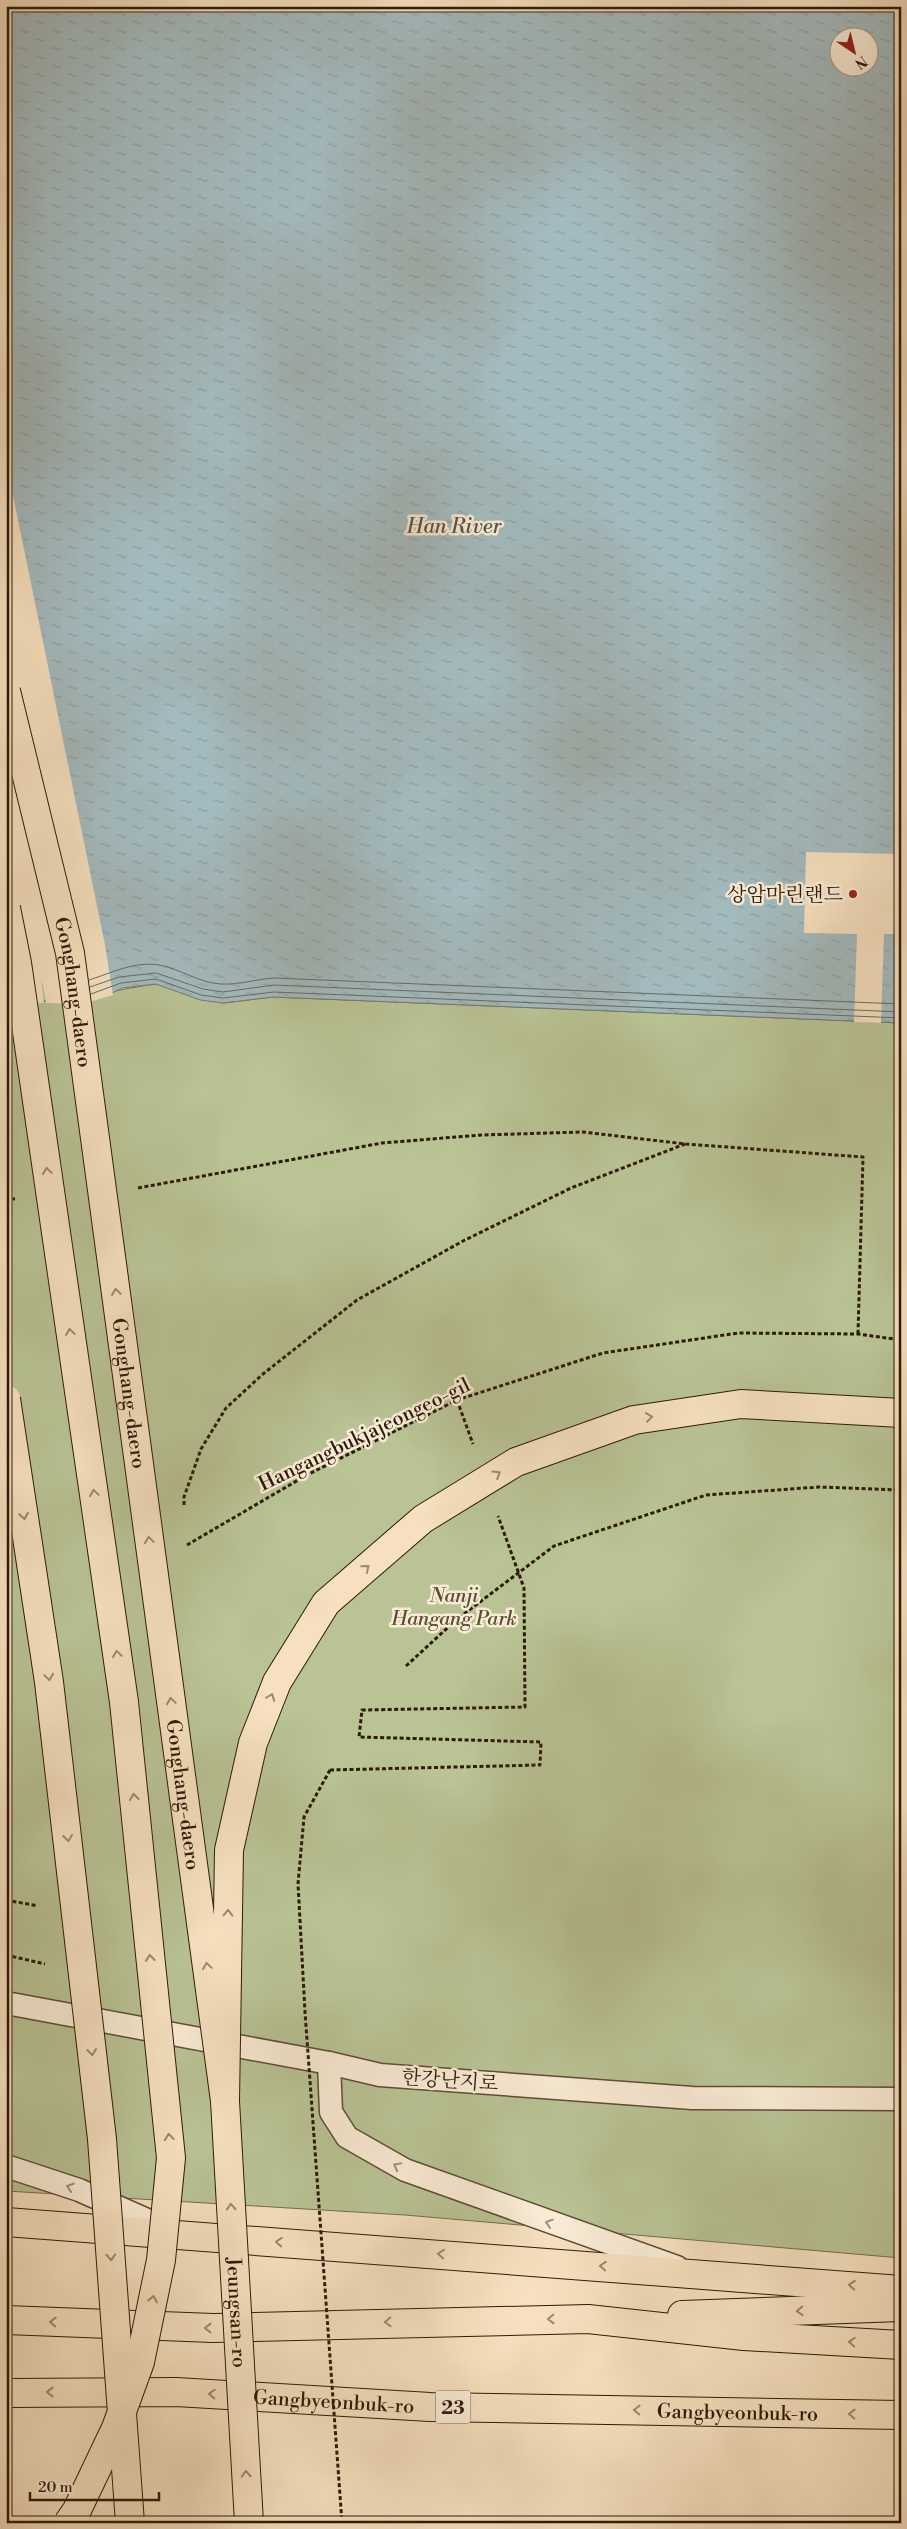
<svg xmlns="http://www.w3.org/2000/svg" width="907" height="2529" viewBox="0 0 907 2529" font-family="'Libre Bodoni','Noto Serif KR',serif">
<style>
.green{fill:#b9c394;stroke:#736e4e}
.water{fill:url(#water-ripples);stroke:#747a76;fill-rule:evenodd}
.pier{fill:#f6e0bf}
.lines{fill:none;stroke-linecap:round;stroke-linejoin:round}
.shore{stroke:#686a64;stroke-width:1}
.lane-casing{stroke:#5f4c36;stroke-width:25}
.highway-casing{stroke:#2d1a09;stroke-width:30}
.path{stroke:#2d1a09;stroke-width:3;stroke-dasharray:4 2.5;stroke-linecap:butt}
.lane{stroke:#f9ebd5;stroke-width:22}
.highway{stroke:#f6e0bf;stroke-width:28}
.primary-bridge-casing{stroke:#2d1a09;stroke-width:30;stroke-linecap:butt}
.highway-bridge-casing{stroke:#2d1a09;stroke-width:30;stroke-linecap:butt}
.path-bridge{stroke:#2d1a09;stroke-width:3;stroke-dasharray:4 2.5;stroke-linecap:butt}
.primary-bridge{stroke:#f6e0bf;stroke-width:28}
.highway-bridge{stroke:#f6e0bf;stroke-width:28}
.oneway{stroke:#9c876d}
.oneway2{stroke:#9d8d79}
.poi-dot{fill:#8f2418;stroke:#f9ebd5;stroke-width:2}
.labels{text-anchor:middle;stroke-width:5;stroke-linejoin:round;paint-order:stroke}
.shield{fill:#f9ebd5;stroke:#6a5946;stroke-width:1}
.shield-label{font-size:19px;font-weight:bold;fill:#2d1a09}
.poi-label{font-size:20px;fill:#2d1a09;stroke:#f9ebd5;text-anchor:end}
.street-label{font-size:20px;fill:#2d1a09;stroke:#f9ebd5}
.park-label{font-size:20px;font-style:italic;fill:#574d33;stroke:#f9ebd5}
.water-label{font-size:21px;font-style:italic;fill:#565248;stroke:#f9ebd5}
</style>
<defs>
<pattern id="water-ripples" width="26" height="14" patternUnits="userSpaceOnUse" patternTransform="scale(1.25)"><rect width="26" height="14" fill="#a3babe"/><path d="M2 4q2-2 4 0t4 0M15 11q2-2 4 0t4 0" fill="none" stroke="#8d9fa2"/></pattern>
</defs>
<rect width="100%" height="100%" fill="#f6e0bf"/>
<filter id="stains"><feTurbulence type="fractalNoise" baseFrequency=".004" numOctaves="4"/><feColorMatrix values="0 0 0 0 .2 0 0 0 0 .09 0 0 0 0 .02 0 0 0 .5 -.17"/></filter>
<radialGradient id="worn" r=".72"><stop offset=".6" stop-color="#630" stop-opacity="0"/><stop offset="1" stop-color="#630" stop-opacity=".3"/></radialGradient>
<path class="green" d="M156,984L223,1003L273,997L901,1023V2258L405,2215L6,2191V1001C23,1001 40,1002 57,1001C91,998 122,988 156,984Z"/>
<path class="water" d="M6,6H901V1023L273,997L223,1003L200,1000L156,984L122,988L112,993L57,1001H6ZM840,38H870V68H840Z"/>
<g class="pier">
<polygon points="6,461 105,945 113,995 83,1004 46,1003 41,976 44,1003 6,1003"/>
<polygon points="806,852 901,854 901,934 884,934 881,1023 854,1022 857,934 804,933"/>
</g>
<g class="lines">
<g class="shore">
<path d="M89,980C111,973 135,961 159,965C181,969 199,983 221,984C239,985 257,979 274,978L901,1004"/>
<polyline points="90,987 119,977 156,973 203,989 223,992 274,985 901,1012"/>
<polyline points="91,994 121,983 156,979 201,995 223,998 274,992 901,1018"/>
</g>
<g class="lane-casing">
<g id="lane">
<polyline points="6,2003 329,2063 380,2075 692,2098 901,2099"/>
<polyline points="329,2063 331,2112 347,2137 405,2170 677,2267"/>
<polyline points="6,2166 79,2190 172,2231"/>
</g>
</g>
<g class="highway-casing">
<g id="highway">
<polyline points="6,2222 901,2290"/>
<polyline points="682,2315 901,2307"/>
<polyline points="6,2320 213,2328 588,2319 744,2336 901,2345"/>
<path id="s1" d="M6,2393L176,2392L430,2407L901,2415"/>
</g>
</g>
<g class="path">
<polyline points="138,1188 382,1143 481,1135 583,1132 686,1144 863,1157 858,1334"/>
<polyline points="6,1198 15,1199"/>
<polyline points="457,1400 473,1444"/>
<polyline points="184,1505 184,1497 201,1449 226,1408 263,1374 357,1300 463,1241 571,1188 685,1144"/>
<polyline points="187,1545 305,1476 457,1400 603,1353 738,1333 858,1334 901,1340"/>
<polyline points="406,1666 456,1620 554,1546 706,1495 819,1487 901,1490"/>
<polyline points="330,1770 540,1765 541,1742 359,1737 362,1710 525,1707 524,1588 498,1516"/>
<polyline points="6,1900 38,1906"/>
<polyline points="6,1955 45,1964"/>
</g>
<use href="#lane" class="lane"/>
<use href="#highway" class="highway"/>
<g class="primary-bridge-casing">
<g id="primary-bridge">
<path id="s2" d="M6,691L70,953L225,2101L249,2523"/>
<polyline points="6,1399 49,1682 102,2139 130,2523"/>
</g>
</g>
<g class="highway-bridge-casing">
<g id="highway-bridge">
<polyline points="6,908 17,963 124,1702 171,2158 161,2260 140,2362 116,2428 77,2510 68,2523"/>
<polyline points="225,2101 229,1850 253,1743 277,1682 326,1603 423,1519 516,1462 634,1420 741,1404 901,1413"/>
</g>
</g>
<polyline class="path-bridge" points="330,1770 304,1817 298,1884 305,2012 342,2523"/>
<use href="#primary-bridge" class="primary-bridge"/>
<use href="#highway-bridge" class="highway-bridge"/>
</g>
<defs><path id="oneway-chevron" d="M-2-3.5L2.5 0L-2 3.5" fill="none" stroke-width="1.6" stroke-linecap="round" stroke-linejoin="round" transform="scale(1.25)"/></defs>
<g class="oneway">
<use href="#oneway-chevron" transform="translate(47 1171) rotate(-98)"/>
<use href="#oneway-chevron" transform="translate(116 1292) rotate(-98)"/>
<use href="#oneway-chevron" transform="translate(70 1332) rotate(-98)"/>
<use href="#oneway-chevron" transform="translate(649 1417) rotate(-8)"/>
<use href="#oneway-chevron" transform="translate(497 1474) rotate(-32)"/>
<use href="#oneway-chevron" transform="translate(94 1493) rotate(-98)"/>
<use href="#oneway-chevron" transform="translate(24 1516) rotate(81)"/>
<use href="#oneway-chevron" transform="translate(149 1540) rotate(-98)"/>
<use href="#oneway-chevron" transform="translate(366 1568) rotate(-40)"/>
<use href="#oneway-chevron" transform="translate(117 1654) rotate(-98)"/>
<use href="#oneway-chevron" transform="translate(49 1677) rotate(82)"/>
<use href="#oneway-chevron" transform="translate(271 1697) rotate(-69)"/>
<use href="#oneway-chevron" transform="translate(171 1701) rotate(-98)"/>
<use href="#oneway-chevron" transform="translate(134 1797) rotate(-96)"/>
<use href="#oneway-chevron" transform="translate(68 1838) rotate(83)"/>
<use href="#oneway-chevron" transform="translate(228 1913) rotate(-89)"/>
<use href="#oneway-chevron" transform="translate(150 1958) rotate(-96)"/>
<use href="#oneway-chevron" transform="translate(207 1966) rotate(-98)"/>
<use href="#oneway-chevron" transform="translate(92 2052) rotate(83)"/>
<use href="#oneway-chevron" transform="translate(169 2137) rotate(-96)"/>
<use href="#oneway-chevron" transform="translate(231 2207) rotate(-93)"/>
<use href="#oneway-chevron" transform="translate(279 2242) rotate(-176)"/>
<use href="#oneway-chevron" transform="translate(441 2254) rotate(-176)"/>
<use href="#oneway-chevron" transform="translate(111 2257) rotate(86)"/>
<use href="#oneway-chevron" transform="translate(603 2266) rotate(-176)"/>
<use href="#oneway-chevron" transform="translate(852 2285) rotate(-176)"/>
<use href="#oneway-chevron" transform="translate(153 2299) rotate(-78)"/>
<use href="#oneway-chevron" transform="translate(800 2311) rotate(178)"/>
<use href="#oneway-chevron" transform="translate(551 2319) rotate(179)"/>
<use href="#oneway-chevron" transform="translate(53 2322) rotate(-177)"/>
<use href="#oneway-chevron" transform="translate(388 2322) rotate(178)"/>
<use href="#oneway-chevron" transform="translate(208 2328) rotate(-179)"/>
<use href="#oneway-chevron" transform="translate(852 2342) rotate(-177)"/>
<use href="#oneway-chevron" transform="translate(50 2392) rotate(180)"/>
<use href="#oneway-chevron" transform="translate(212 2394) rotate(-177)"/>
<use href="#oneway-chevron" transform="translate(637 2410) rotate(-179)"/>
<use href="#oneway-chevron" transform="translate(852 2414) rotate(-179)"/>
<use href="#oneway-chevron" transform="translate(246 2474) rotate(-93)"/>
</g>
<g class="oneway2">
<use href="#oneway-chevron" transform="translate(397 2166) rotate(-151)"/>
<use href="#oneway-chevron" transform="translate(70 2187) rotate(-162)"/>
<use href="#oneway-chevron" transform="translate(549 2223) rotate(-161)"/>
</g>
<circle class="poi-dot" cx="853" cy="894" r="5"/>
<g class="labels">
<rect class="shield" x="435.5" y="2390.5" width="35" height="33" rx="4"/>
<g class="shield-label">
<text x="453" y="2414">23</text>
</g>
<g class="poi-label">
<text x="843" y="901">상암마린랜드</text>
</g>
<g class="street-label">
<text dy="7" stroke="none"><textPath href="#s2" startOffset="309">Gonghang-daero</textPath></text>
<text dy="7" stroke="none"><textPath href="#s2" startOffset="714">Gonghang-daero</textPath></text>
<text transform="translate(364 1434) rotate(-26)" y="7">Hangangbukjajeongeo-gil</text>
<text dy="7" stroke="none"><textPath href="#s2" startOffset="1119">Gonghang-daero</textPath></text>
<text transform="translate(450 2080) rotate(4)" y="7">한강난지로</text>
<text dy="7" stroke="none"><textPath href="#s2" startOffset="1640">Jeungsan-ro</textPath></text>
<text dy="7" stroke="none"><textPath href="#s1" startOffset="328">Gangbyeonbuk-ro</textPath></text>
<text dy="7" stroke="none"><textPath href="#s1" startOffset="732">Gangbyeonbuk-ro</textPath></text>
</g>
<g class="park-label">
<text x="454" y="1602">Nanji<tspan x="454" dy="23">Hangang Park</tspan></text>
</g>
<g class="water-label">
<text x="454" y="533">Han River</text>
</g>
</g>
<rect width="907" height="2529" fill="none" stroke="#f6e0bf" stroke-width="25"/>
<rect x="8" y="8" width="892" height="2514" fill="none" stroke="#2d1a09" stroke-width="2.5"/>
<rect x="12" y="12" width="882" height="2504" fill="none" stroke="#2d1a09"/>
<g transform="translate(854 52) rotate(145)"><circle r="24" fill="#f9ebd5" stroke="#a79783"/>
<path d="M0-4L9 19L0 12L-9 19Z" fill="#8f2418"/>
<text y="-8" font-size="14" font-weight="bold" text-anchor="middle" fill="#2d1a09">N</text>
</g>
<path d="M30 2492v8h129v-8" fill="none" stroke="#2d1a09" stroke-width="2.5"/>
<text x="38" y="2492" font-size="15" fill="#2d1a09" stroke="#f9ebd5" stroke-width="4" paint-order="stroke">20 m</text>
<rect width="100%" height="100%" filter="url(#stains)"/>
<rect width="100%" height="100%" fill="url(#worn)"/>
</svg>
